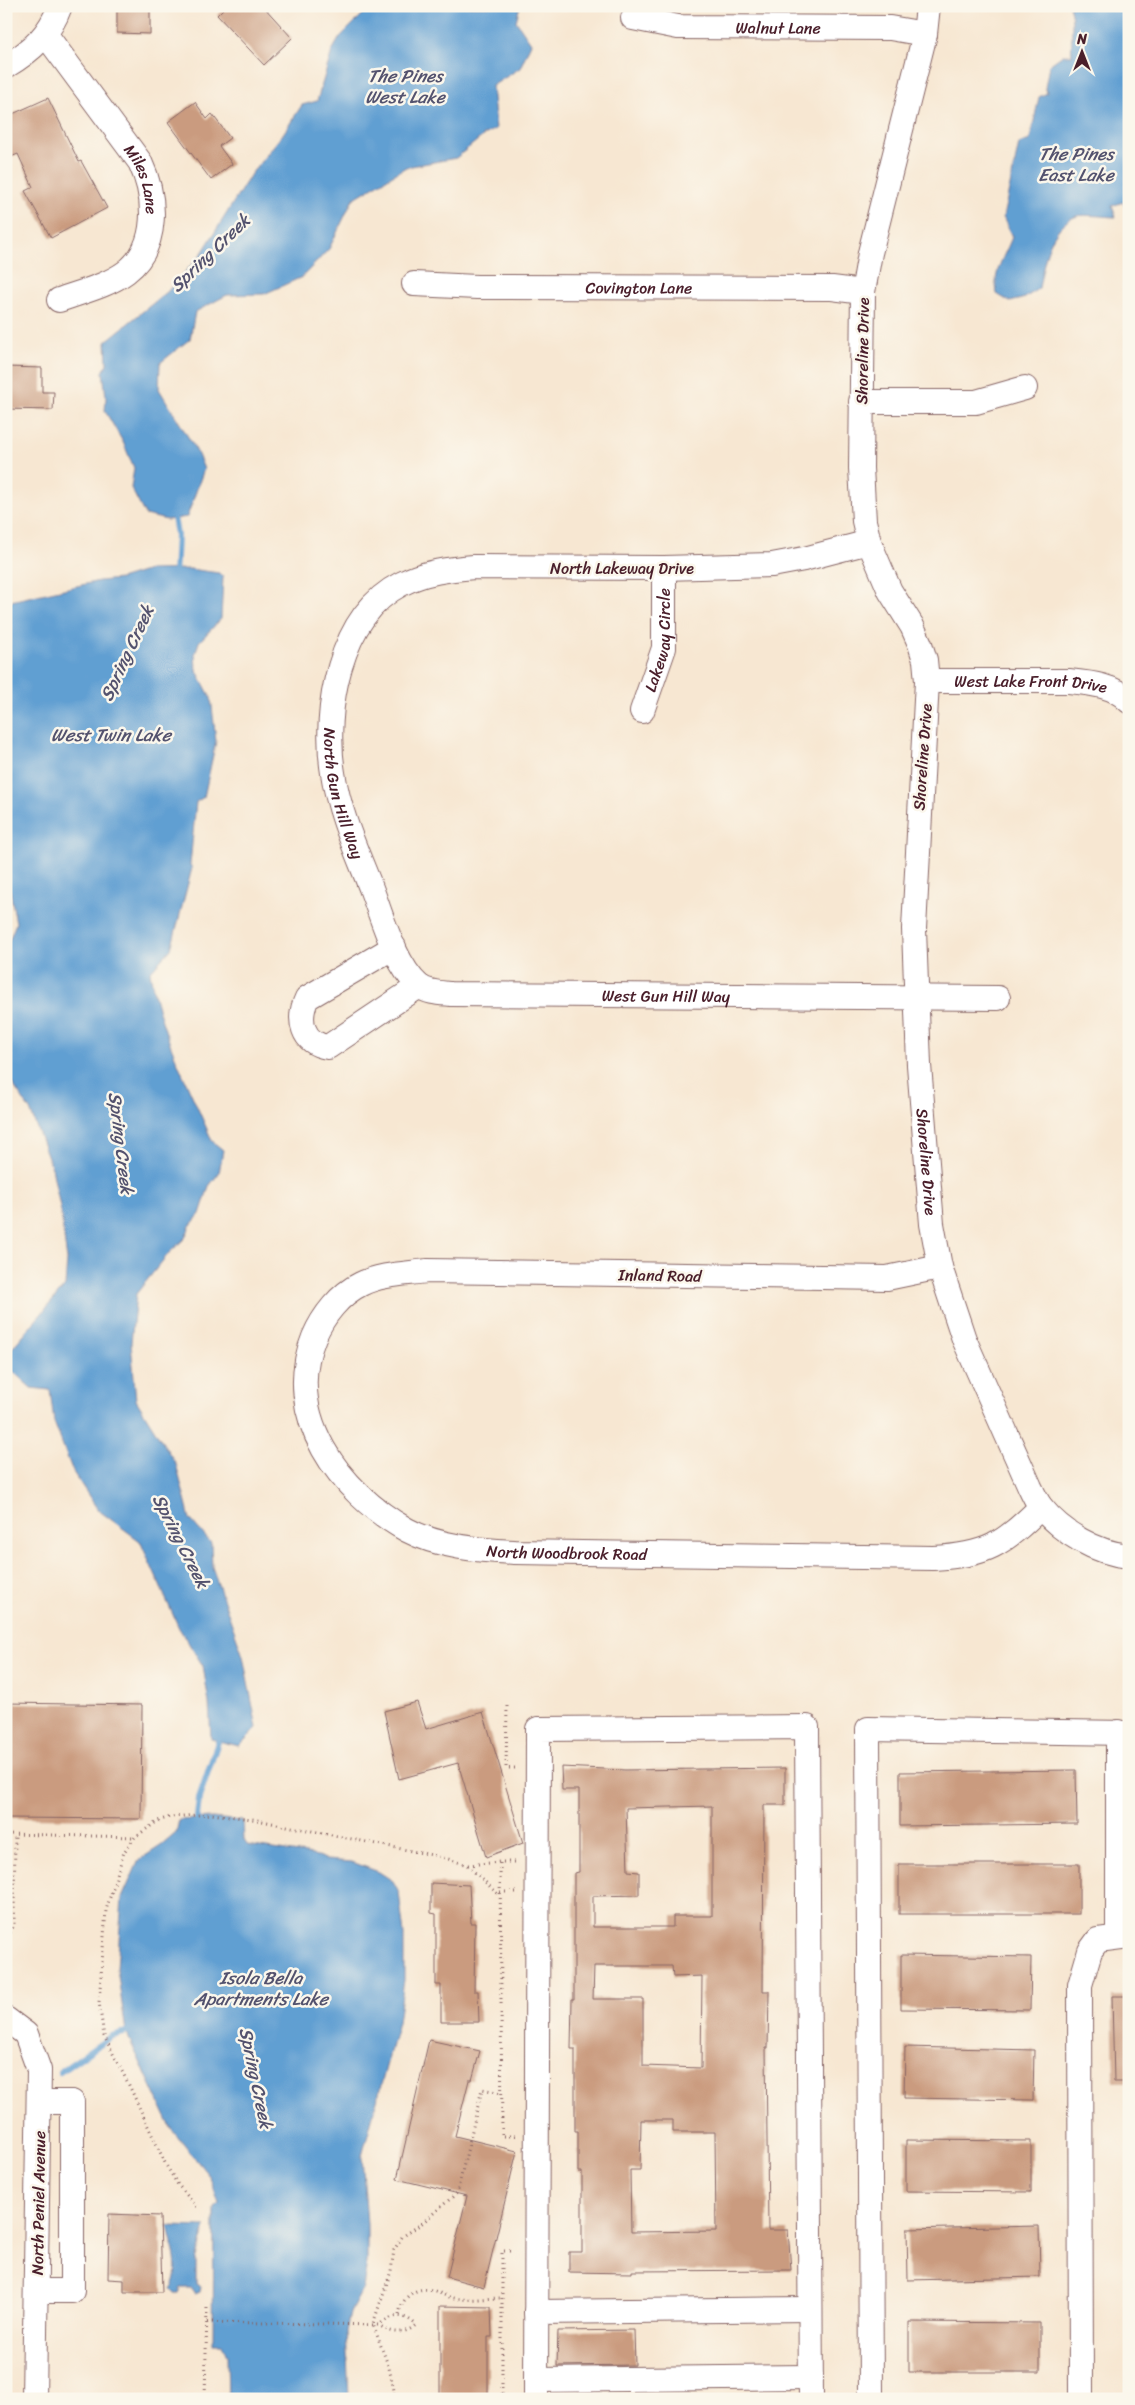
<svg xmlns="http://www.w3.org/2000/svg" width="1135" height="2405" viewBox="0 0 1135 2405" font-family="Sriracha,sans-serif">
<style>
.water{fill:#619fd2;stroke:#565f7e}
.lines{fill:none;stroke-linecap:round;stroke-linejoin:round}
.stream{stroke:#619fd2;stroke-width:6}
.building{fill:#ca9b7f;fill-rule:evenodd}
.minor-casing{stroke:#876565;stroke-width:26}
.path{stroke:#876565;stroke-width:3;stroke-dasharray:1 4;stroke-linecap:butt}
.minor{stroke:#fff;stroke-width:24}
.labels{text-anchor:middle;stroke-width:5;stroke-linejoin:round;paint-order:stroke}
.street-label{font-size:16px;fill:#4a1f2b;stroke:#fbf7ec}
.water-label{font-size:18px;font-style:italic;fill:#53526e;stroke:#fbf7ec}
</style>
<rect width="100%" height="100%" fill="#fbf7ec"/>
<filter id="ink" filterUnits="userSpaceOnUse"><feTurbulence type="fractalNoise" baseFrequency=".02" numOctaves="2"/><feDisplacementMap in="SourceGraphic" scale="10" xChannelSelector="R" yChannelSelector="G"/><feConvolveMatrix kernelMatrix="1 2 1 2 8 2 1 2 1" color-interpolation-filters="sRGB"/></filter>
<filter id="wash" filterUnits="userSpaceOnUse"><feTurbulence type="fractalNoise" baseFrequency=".0096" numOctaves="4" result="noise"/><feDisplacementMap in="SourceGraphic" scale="20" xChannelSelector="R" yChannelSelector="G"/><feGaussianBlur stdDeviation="1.12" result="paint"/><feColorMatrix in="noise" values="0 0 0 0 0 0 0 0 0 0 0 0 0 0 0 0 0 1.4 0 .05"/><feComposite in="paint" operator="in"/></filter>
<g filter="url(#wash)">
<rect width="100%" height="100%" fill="#f7e7d2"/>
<g class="water">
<polygon points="367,6 520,6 516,21 531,43 520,68 492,86 496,129 484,135 456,158 406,167 353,199 329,249 302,277 264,294 227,295 195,312 190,339 160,363 159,389 196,450 204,469 187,517 167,520 145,515 131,488 134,468 123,442 105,411 106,397 103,372 107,364 106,341 167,292 202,253 251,174 283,134 302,105 317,101 332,51 340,37 366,11"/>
<path d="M1069,6H1129V214L1123,202L1112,206L1116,217C1107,217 1085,214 1077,216C1049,226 1044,262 1039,288L1025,298L1010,302L997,294C992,272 1005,256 1012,237L1003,217L1019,144L1030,140L1039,97L1047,93L1045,88L1049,65L1063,55H1072C1070,39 1075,21 1069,6Z"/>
<path d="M190,569L219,573L223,577L221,619L199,642L195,654L196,669L211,698L216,741L204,797L196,802L190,865L192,868L171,949L150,972C159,1031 189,1086 212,1141L223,1150L219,1173L209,1186L200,1214L190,1226L185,1238L169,1253L136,1294L131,1343L136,1400L176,1464L190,1519L211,1543L212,1567L243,1656L257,1728L239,1746L211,1739L209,1703L203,1666L179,1628L140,1541L98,1510L73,1472L54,1422L50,1390L31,1388L7,1366V1354L65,1286L67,1260L60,1207L52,1168L30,1110L6,1074V948L16,923L10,890L6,887V607L11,601L99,581L120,579L149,570Z"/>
<polygon points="212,1818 243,1821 244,1840 247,1845 318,1856 326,1860 352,1862 379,1872 393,1881 399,1892 404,1935 404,1980 398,2022 362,2156 367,2224 367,2262 363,2288 350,2313 346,2331 349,2399 228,2399 227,2356 222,2344 213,2344 214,2207 219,2203 210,2177 172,2130 126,2032 117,1969 122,1898 139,1860 162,1845 176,1833 179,1820"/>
<path d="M168,2226L206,2227L196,2260V2284L201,2287L200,2292L195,2294L191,2288H180L178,2293H174L170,2289C182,2272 172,2245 168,2226Z"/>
</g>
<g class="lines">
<g class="stream">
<polyline points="173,511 177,535 175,576"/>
<polyline points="196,1827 199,1798 221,1733"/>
<polyline points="60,2072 112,2036 134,2030"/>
</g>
</g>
<g id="blocks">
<g class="building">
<polygon points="117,6 150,6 150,34 117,33"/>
<polygon points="226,6 263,6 292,38 264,65 217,15"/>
<polygon points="48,98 79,162 81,161 107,208 51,238 25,191 33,187 18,154 6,159 6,117"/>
<polygon points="195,102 207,119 212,114 230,138 219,146 232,164 211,180 168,122"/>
<polygon points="6,367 42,368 42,392 54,392 53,410 6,409"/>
<polygon points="417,1702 426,1729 483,1712 523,1843 486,1857 458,1763 399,1779 384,1711"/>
<polygon points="6,1703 142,1705 141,1819 6,1818"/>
<path d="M561,1767L625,1770L785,1768V1805H764L763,1991H769L768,2048H766L768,2230H788L791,2270L632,2271V2273L569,2272V2252H582V2172H578V2131H575V2049H571L572,1999H574V1873L579,1872V1790H562ZM712,1806V1916H673V1927H593V1896L639,1895V1872L628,1871L626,1808ZM594,1966H672L673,1977L702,1976L701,2068L643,2066V1999H593ZM641,2120H673V2132H715L716,2231L631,2232L630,2170H640Z"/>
<polygon points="1076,1770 1077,1824 900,1826 900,1772"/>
<rect x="899" y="1864" width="180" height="50"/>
<polygon points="431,1883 469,1885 471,1923 475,1923 474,1991 478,1991 479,2022 441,2022 441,1985 436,1985 436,1914 431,1913"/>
<polygon points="901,1955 1031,1957 1030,2010 901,2009"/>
<polygon points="1112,1996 1129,1996 1129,2082 1114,2082"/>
<polygon points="429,2040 480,2051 472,2080 469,2080 455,2136 517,2151 484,2287 447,2277 467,2196 397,2179"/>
<polygon points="905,2047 1034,2050 1033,2100 904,2098"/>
<polygon points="906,2140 1031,2141 1031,2192 906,2191"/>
<polygon points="109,2214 160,2216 162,2292 124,2292 124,2280 108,2279"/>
<polygon points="1039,2226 1040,2277 908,2280 907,2229"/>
<polygon points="440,2306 491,2307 492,2337 488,2337 488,2399 440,2399"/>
<polygon points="909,2322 1040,2323 1040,2372 909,2372"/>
<polygon points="634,2330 635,2365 557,2366 558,2331"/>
</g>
</g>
</g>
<g filter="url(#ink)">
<use href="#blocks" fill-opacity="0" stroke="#876565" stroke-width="1"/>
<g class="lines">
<g class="minor-casing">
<g id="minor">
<path id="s1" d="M928,6L925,34L870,253L863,292L861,468L864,521L869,542L890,591L912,626L920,644L925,660L927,681L914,929L919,1065L932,1224L940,1267L964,1339L1030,1487C1033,1493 1037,1502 1041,1507C1062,1533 1096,1553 1129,1556"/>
<path id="s2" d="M633,18L678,27L890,28L925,34"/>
<path id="s3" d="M46,35L140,162C156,196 160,246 126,272C107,286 81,292 59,300"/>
<path d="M6,66C32,51 50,34 60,6"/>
<path id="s4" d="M414,284L477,287L832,288L863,292"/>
<polyline points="861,402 976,402 1025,388"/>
<path id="s5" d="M869,542L804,559L772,565L664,568L474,567C449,569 424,572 401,584C339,616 323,710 333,773C339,813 356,850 371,888C382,917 395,965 419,986C428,993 440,993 451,994L998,998"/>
<path id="s6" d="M927,681H1069C1089,683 1114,685 1129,701"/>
<path id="s7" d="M642,711L664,648V568"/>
<path d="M394,947L307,998C297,1019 302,1044 328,1047L419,986"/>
<path id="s8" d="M940,1267L887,1278L427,1271C406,1274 381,1274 361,1284C340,1294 323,1316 314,1337C282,1415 340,1493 407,1530C439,1547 478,1550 514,1552L933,1558C988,1555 1002,1545 1041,1507"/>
<polyline points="1118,1732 1118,1936"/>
<polyline points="6,2019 26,2034 39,2070 34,2399"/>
<polyline points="36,2291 72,2291 72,2102 40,2102"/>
<polyline points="536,2312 810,2309"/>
<polyline points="536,2380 811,2377"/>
<polyline points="536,2399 538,1729 807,1727 811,2399"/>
<polyline points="871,2399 868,1729 1129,1733"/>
<polyline points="1081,2399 1080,1985 1090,1951 1098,1940 1129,1936"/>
</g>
</g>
<g class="path">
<polyline points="507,1706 506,1768 516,1768"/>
<polyline points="6,1834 134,1837"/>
<polyline points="468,1865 500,1862"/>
<polyline points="500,1892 517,1892"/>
<polyline points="6,1942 14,1924 15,1835"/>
<polyline points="515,2136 502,2136 500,1862 517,1862"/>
<polyline points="197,2207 178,2185 166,2165 128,2083 104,2036 99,2002 106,1910 124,1852 135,1837 158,1821 170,1817 211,1814 252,1819 442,1857 467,1865 500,1896"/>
<path d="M399,2315C401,2299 414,2286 432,2290C439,2292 446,2297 454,2298C469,2301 487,2298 502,2298"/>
<path d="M207,2322L379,2325C392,2314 404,2313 416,2325C404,2335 391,2334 379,2325"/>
<polyline points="205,2399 207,2308"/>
<polyline points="396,2399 389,2368 373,2324 391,2271 394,2250 402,2237 421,2224 457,2193 482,2089 502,2093"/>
<polyline points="502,2399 502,2251 514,2251"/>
</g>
<use href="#minor" class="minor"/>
</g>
</g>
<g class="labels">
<g class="street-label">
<text dy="6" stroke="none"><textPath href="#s2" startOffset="146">Walnut Lane</textPath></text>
<text dy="6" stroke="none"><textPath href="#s3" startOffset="175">Miles Lane</textPath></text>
<text dy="6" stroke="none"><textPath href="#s4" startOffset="225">Covington Lane</textPath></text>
<text transform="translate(862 351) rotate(-89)" y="6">Shoreline Drive</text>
<text x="622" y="574">North Lakeway Drive</text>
<text dy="6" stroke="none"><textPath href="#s7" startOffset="74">Lakeway Circle</textPath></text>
<text dy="6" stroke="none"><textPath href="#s6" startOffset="104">West Lake Front Drive</textPath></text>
<text transform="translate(922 757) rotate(-86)" y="6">Shoreline Drive</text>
<text dy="6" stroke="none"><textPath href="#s5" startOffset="708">North Gun Hill Way</textPath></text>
<text dy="6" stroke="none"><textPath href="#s5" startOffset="1166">West Gun Hill Way</textPath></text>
<text dy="6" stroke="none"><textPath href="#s1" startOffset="1178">Shoreline Drive</textPath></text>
<text transform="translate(660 1275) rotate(1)" y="6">Inland Road</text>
<text dy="6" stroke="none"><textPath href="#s8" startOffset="1051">North Woodbrook Road</textPath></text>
<text transform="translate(38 2203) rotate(-89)" y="6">North Peniel Avenue</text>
</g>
<g class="water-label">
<text x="405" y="82">The Pines<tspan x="405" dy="21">West Lake</tspan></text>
<text x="1076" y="160">The Pines<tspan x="1076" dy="21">East Lake</tspan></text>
<text transform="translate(210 253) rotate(-44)" y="6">Spring Creek</text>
<text transform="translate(127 653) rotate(-65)" y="6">Spring Creek</text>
<text x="111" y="741">West Twin Lake</text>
<text transform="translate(121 1143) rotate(83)" y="6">Spring Creek</text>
<text transform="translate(181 1541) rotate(63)" y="6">Spring Creek</text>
<text x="261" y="1984">Isola Bella<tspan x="261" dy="21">Apartments Lake</tspan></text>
<text transform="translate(256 2078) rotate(78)" y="6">Spring Creek</text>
</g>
</g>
<rect width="1135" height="2405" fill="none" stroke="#fbf7ec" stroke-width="25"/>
<g transform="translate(1082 52)" stroke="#fbf7ec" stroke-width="4" paint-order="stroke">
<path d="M0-4L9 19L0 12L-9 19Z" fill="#4a1f2b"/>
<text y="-8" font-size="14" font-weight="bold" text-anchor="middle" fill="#4a1f2b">N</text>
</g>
</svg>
